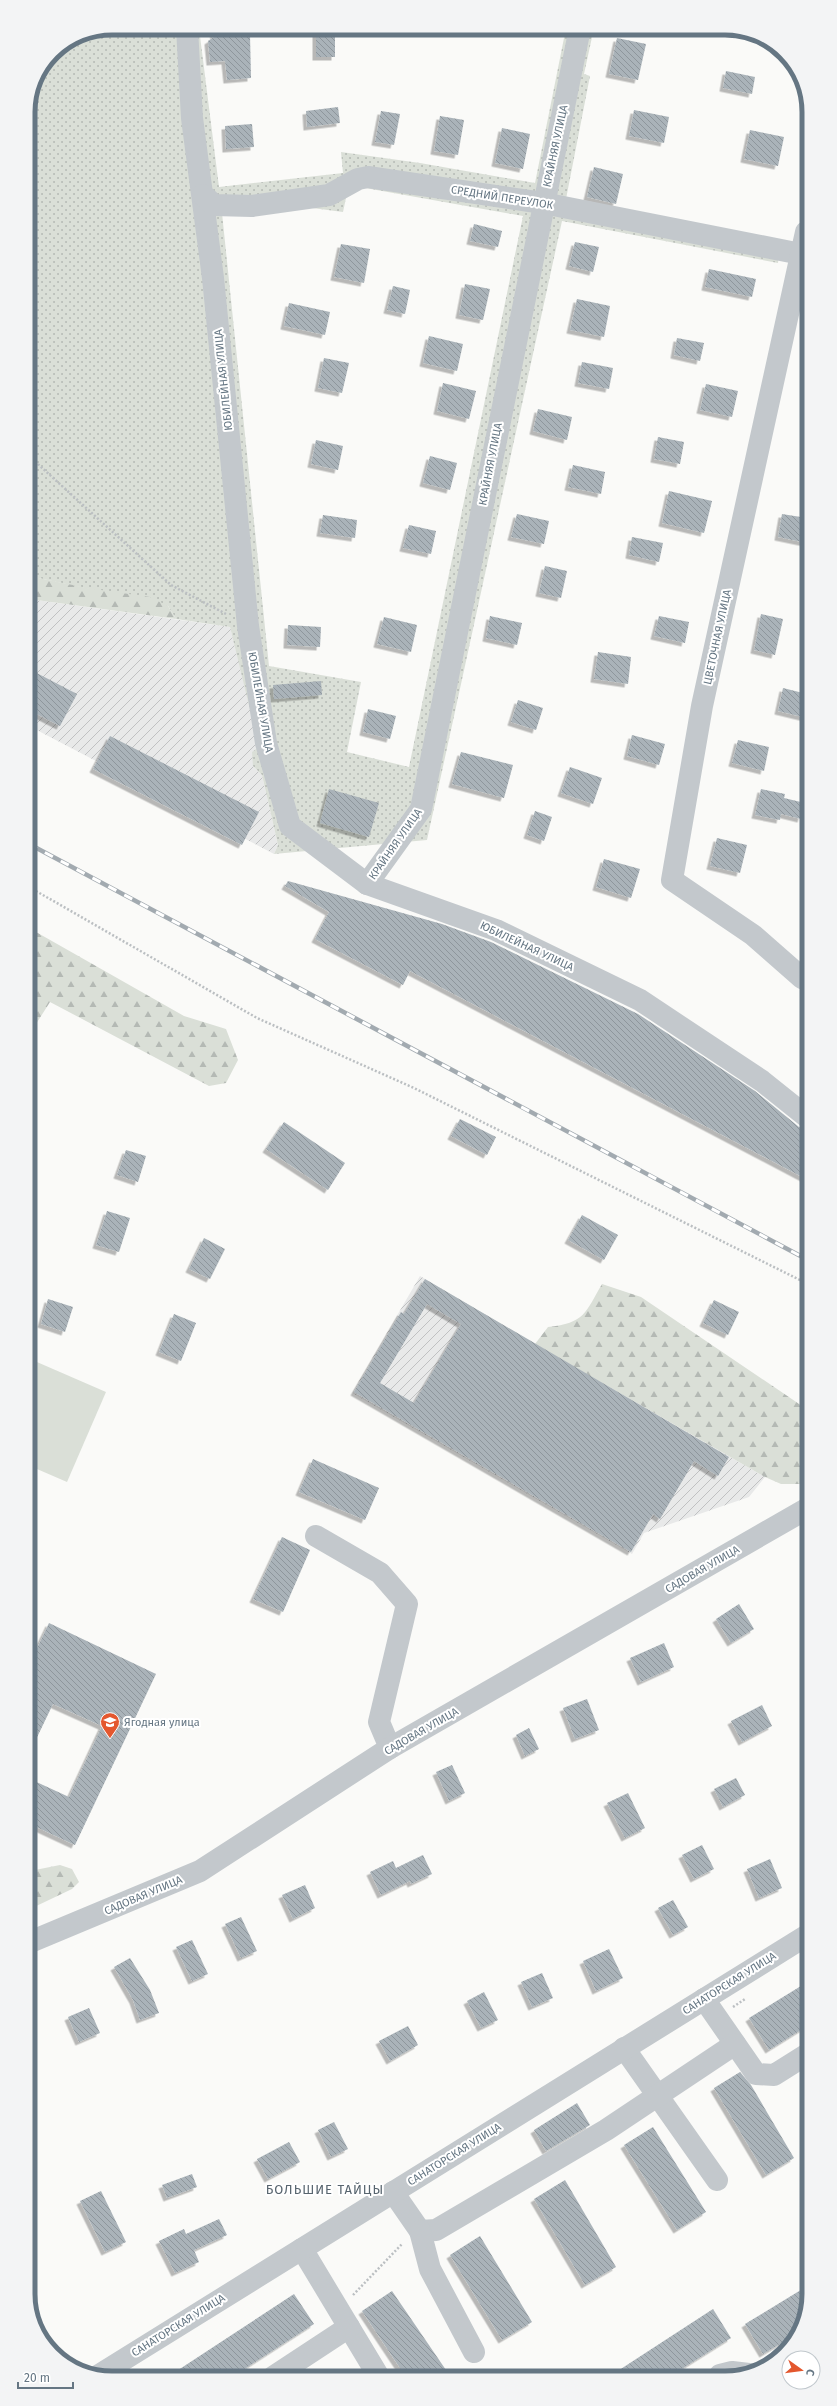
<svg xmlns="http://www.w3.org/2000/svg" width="837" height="2406" viewBox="0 0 837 2406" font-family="'Fira Sans',sans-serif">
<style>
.industrial{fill:url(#industrial-furrows)}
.grass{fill:url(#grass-dots);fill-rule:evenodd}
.forest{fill:url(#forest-firs)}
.pitch{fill:#dadfd7}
.building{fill:url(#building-back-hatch);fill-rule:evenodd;filter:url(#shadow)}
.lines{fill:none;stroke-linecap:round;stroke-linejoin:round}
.path{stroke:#bbbfc2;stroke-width:2.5;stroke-dasharray:2 2;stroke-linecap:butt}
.minor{stroke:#c3c8cc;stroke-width:22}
.rail-casing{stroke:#a2aab0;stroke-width:4.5}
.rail{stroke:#fff;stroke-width:3;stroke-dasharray:9;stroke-linecap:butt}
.labels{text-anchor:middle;stroke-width:4;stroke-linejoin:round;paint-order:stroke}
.street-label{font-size:11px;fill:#657683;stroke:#fff}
.poi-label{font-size:11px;fill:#657683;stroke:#fff;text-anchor:start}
.quarter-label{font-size:13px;letter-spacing:1px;fill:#57646e;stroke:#fff}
.rim{fill:none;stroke:#657683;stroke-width:5}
</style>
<defs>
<pattern id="industrial-furrows" width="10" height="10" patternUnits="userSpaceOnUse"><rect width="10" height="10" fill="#e8e9e9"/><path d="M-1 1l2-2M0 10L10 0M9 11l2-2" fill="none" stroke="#c0c1c2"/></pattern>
<pattern id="grass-dots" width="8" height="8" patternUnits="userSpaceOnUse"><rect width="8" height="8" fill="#dadfd7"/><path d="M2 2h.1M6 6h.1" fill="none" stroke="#b4b9b4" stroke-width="1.8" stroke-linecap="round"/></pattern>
<pattern id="forest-firs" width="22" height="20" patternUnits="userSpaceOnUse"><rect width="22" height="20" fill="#dadfd7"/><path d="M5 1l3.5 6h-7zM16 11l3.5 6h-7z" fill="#b4b9b4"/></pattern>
<pattern id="building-back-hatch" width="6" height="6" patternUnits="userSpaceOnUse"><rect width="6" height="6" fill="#aab3b9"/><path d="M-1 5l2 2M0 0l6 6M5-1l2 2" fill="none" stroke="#8e969c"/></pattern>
<filter id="shadow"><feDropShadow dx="-3.5" dy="3.5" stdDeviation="0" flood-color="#0004"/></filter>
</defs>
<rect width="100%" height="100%" fill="#fafaf8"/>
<g class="industrial">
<polygon points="29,599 230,627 260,747 253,766 262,775 278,845 274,854 29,726"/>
<polygon points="420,1276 535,1344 765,1477 749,1497 644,1533 632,1554 352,1393"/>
</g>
<path class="grass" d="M112,28H199L219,187L343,173L341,152L420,163L535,183L566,28H594L584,74L590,76L566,199L780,243L778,263L562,221L427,840L274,854L278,845L262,775L253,766L252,752L259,747L230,627L176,619L168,606L29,576L28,106L34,79L53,52L80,34ZM354,186L523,216L409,767L347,752L361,682L269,666L222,213L297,206L343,212L346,198Z"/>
<g class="forest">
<polygon points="29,576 87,588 150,597 168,606 176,619 29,599"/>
<polygon points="29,928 184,1016 226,1029 238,1060 226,1083 209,1086 50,1002 29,1035"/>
<path d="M602,1284L641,1297L808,1410V1484H781L765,1477L535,1344L548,1327C585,1323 585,1313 602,1284Z"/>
<polygon points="60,1865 72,1869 79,1882 72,1889 30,1909 30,1871"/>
</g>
<polygon class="pitch" points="30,1359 106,1392 67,1482 30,1466"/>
<g class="building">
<polygon points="231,28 238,37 250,35 251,78 227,80 225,61 210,62 208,41 214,37 213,29"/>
<rect x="316" y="28" width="19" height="29"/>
<polygon points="617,38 646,44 638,80 609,74"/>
<polygon points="726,71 755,77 752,94 723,88"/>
<polygon points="338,107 340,123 307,127 306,111"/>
<polygon points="634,110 669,117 664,143 629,136"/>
<polygon points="381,111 400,114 394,145 375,142"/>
<polygon points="440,116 464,120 458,155 434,151"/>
<polygon points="252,124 254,147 226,149 225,126"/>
<polygon points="502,128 530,134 523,169 495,163"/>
<polygon points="750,130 784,137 778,166 744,159"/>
<polygon points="594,167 623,174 616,204 587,197"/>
<polygon points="474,224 502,231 498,247 470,241"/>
<polygon points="575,242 599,247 593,272 569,266"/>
<polygon points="341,244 370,249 364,283 334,277"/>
<polygon points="709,269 756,279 752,297 705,287"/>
<polygon points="465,284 490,289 483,320 459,315"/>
<polygon points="393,286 410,290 405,314 387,310"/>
<polygon points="577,299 610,306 604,337 570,330"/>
<polygon points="289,303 330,312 325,335 284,326"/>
<polygon points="429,336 463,344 457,371 423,363"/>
<polygon points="677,338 704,343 700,361 674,355"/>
<polygon points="324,358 349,363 342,393 318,388"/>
<polygon points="582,362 613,368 609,389 578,383"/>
<polygon points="443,383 476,391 469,419 437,411"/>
<polygon points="706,384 738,391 732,417 700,410"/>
<polygon points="538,409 572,417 567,440 533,431"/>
<polygon points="658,437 684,442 680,464 654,459"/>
<polygon points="316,440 343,446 338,470 311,464"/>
<polygon points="430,456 457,463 450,490 423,483"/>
<polygon points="573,465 605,472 601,494 568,487"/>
<polygon points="669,491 712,501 704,533 662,523"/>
<polygon points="517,514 549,521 544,544 511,537"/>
<polygon points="782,514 807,518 807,543 778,537"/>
<polygon points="323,515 357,520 355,538 320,533"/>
<polygon points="409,525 436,531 431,554 403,548"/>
<polygon points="632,537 663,543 659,562 629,555"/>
<polygon points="545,566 567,571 561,598 539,593"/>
<polygon points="761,614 783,619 775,655 754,650"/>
<polygon points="490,616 522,623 517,645 486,638"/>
<polygon points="659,616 689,622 685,643 654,636"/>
<polygon points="384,617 417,625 411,652 377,644"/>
<polygon points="288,625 321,627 320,647 287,645"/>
<polygon points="598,652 631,657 628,684 594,679"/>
<polygon points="29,669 77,694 60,726 29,710"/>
<polygon points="321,681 322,695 274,699 273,685"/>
<polygon points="783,688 807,694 807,718 778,711"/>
<polygon points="518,700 543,708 536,730 511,722"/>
<polygon points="368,709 396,716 390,739 363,732"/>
<polygon points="632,735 665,744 659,765 627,756"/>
<polygon points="110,736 259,812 242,845 93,769"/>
<polygon points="738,740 769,747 764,771 732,763"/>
<polygon points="461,752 513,765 504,798 452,784"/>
<polygon points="570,767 602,778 593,804 561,793"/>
<polygon points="329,789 379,803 369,837 320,823"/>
<polygon points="761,789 785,794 784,798 805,803 801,819 781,814 780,820 755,815"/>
<polygon points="535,811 552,817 544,841 527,835"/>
<polygon points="717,838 747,845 740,873 710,866"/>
<polygon points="604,859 640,869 631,898 596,887"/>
<polygon points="288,881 442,924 491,942 638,1014 755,1091 799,1127 807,1129 808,1180 410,971 403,985 315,939 329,912 285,886"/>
<polygon points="460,1119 496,1137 487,1155 451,1136"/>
<polygon points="284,1122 345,1163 328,1190 266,1149"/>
<polygon points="126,1150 146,1156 138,1182 117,1175"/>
<polygon points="107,1211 130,1218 119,1252 96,1245"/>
<polygon points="582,1215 618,1235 604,1260 568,1240"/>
<polygon points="204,1238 225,1249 210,1279 189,1269"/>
<path d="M425,1279L729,1457L718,1476L694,1461L660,1519L653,1514L631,1552L354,1392L401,1312L404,1314ZM427,1304L461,1324L414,1403L380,1383Z"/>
<polygon points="48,1299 73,1307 65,1332 41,1324"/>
<polygon points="714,1300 739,1312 728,1335 703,1323"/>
<polygon points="174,1314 196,1323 181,1361 159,1352"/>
<polygon points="313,1459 379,1488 365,1520 299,1492"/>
<polygon points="282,1537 310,1550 283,1612 253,1599"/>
<polygon points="739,1604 754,1629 731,1643 716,1619"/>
<polygon points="49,1623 156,1674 75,1845 30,1824 30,1779 69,1797 102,1726 53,1704 30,1752 30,1663"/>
<polygon points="664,1643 674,1667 641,1682 630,1658"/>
<polygon points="587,1699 599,1730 575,1739 563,1708"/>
<polygon points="762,1705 772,1726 742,1742 731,1721"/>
<polygon points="529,1728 539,1749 525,1756 516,1735"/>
<polygon points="452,1765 465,1793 449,1801 436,1772"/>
<polygon points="736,1778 745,1795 723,1807 714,1789"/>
<polygon points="628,1793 645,1828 625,1838 607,1803"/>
<polygon points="702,1845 714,1869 694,1879 682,1855"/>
<polygon points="423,1855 432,1874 411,1884 410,1881 381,1895 370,1872 393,1861 396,1868"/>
<polygon points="770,1859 782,1888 759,1898 747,1869"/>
<polygon points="305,1885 315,1908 293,1919 282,1895"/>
<polygon points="673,1900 688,1927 673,1935 658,1908"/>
<polygon points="241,1917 257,1951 241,1958 225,1924"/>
<polygon points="192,1940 208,1974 192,1981 176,1947"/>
<polygon points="609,1949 623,1978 596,1991 583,1961"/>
<polygon points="130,1958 150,1990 159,2013 140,2020 133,2000 114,1967"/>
<polygon points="542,1973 553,1998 532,2007 521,1982"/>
<polygon points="809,1981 809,2025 769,2050 749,2018"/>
<polygon points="484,1992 498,2020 481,2028 467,2001"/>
<polygon points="89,2008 100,2033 79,2042 68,2017"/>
<polygon points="408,2026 418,2045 390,2061 379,2041"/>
<polygon points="740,2072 751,2085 794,2158 766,2175 714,2088"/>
<polygon points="577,2103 590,2125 546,2151 534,2130"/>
<polygon points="334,2122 348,2149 331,2157 318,2130"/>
<polygon points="653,2127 706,2212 677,2230 624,2145"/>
<polygon points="289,2142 300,2162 268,2179 257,2159"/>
<polygon points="192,2174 197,2187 167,2198 162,2185"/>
<polygon points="565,2180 616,2267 585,2285 534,2199"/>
<polygon points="101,2191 126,2242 105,2252 80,2201"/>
<polygon points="219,2219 227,2235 194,2250 199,2262 175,2273 159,2241 184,2229 186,2234"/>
<polygon points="480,2236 532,2322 502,2340 450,2255"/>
<polygon points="809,2285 809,2295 795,2335 763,2354 745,2324"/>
<polygon points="392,2291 446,2370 437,2376 406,2377 362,2311"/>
<polygon points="294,2294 314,2324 232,2377 166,2378"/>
<polygon points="713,2309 731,2338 672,2375 610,2376"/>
</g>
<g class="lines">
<g class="path">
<polyline points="29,456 171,585 226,614"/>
<polyline points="29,887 257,1018 414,1088 808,1284"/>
<polyline points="733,2007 745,1999"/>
<polyline points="353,2295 402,2244"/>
</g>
<g class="minor">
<polyline points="187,28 192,118 213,278 248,626 266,743 290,826 367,884 496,930 640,1000 762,1081 807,1117"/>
<polyline points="203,195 214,205 252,206 329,195 358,179 368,177 543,203 806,255"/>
<polyline points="806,232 702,706 672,880 753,935 802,978 807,980"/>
<polyline points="367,884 421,809 580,28"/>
<polyline points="316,1536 380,1573 407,1604 379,1722 390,1748"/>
<polyline points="30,1942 200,1871 390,1748 808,1508"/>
<polyline points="704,1999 756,2074 774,2075 809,2053"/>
<polyline points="624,2048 717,2180"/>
<polyline points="393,2192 420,2231 436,2230 606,2130 735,2044"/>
<polyline points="420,2231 430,2269 474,2352"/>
<polyline points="302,2249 379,2377"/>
<polyline points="99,2375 809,1934"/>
<polyline points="720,2375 732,2372 749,2374"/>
<polyline points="273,2377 349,2327"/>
</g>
<g class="rail-casing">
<polyline id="rail" points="29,844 808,1260"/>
</g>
<use href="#rail" class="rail"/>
</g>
<defs>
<g id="school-pin" transform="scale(1)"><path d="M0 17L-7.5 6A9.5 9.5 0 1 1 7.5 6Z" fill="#e4572e" stroke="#fff"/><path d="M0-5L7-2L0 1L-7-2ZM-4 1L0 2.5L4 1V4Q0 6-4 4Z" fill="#fff"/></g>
</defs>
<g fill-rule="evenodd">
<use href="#school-pin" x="110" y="1722"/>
</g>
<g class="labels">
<g class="street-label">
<text transform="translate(555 146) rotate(-78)" y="4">КРАЙНЯЯ УЛИЦА</text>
<text transform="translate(502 197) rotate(9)" y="4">СРЕДНИЙ ПЕРЕУЛОК</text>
<text transform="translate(223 380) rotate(-96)" y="4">ЮБИЛЕЙНАЯ УЛИЦА</text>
<text transform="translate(490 464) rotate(-79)" y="4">КРАЙНЯЯ УЛИЦА</text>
<text transform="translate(717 637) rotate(-78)" y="4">ЦВЕТОЧНАЯ УЛИЦА</text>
<text transform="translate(261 702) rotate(80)" y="4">ЮБИЛЕЙНАЯ УЛИЦА</text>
<text transform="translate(395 844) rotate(-55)" y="4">КРАЙНЯЯ УЛИЦА</text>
<text transform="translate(527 946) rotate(25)" y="4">ЮБИЛЕЙНАЯ УЛИЦА</text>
<text transform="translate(702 1569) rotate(-30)" y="4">САДОВАЯ УЛИЦА</text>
<text transform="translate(421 1731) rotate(-30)" y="4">САДОВАЯ УЛИЦА</text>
<text transform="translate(143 1895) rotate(-23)" y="4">САДОВАЯ УЛИЦА</text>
<text transform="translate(729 1983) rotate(-32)" y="4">САНАТОРСКАЯ УЛИЦА</text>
<text transform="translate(454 2154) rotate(-32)" y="4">САНАТОРСКАЯ УЛИЦА</text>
<text transform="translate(178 2325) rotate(-32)" y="4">САНАТОРСКАЯ УЛИЦА</text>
</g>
<g class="poi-label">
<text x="124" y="1726">Ягодная улица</text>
</g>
<g class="quarter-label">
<text x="325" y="2194">БОЛЬШИЕ ТАЙЦЫ</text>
</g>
</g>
<path d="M0 0H837V2406H0ZM112 35H725A77 77 0 0 1 802 112V2294A77 77 0 0 1 725 2371H112A77 77 0 0 1 35 2294V112A77 77 0 0 1 112 35Z" fill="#f3f4f5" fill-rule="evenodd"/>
<path class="rim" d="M112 35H725A77 77 0 0 1 802 112V2294A77 77 0 0 1 725 2371H112A77 77 0 0 1 35 2294V112A77 77 0 0 1 112 35Z"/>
<g transform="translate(801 2370) rotate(104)"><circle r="19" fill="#ffffff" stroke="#c1c8cd"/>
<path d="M0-3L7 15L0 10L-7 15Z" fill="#e4572e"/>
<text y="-6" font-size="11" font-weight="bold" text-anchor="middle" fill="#657683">С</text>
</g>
<path d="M18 2382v6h55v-6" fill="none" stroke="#657683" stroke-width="2"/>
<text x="24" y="2382" font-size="12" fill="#657683" stroke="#ffffff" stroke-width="3" paint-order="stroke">20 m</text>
</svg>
